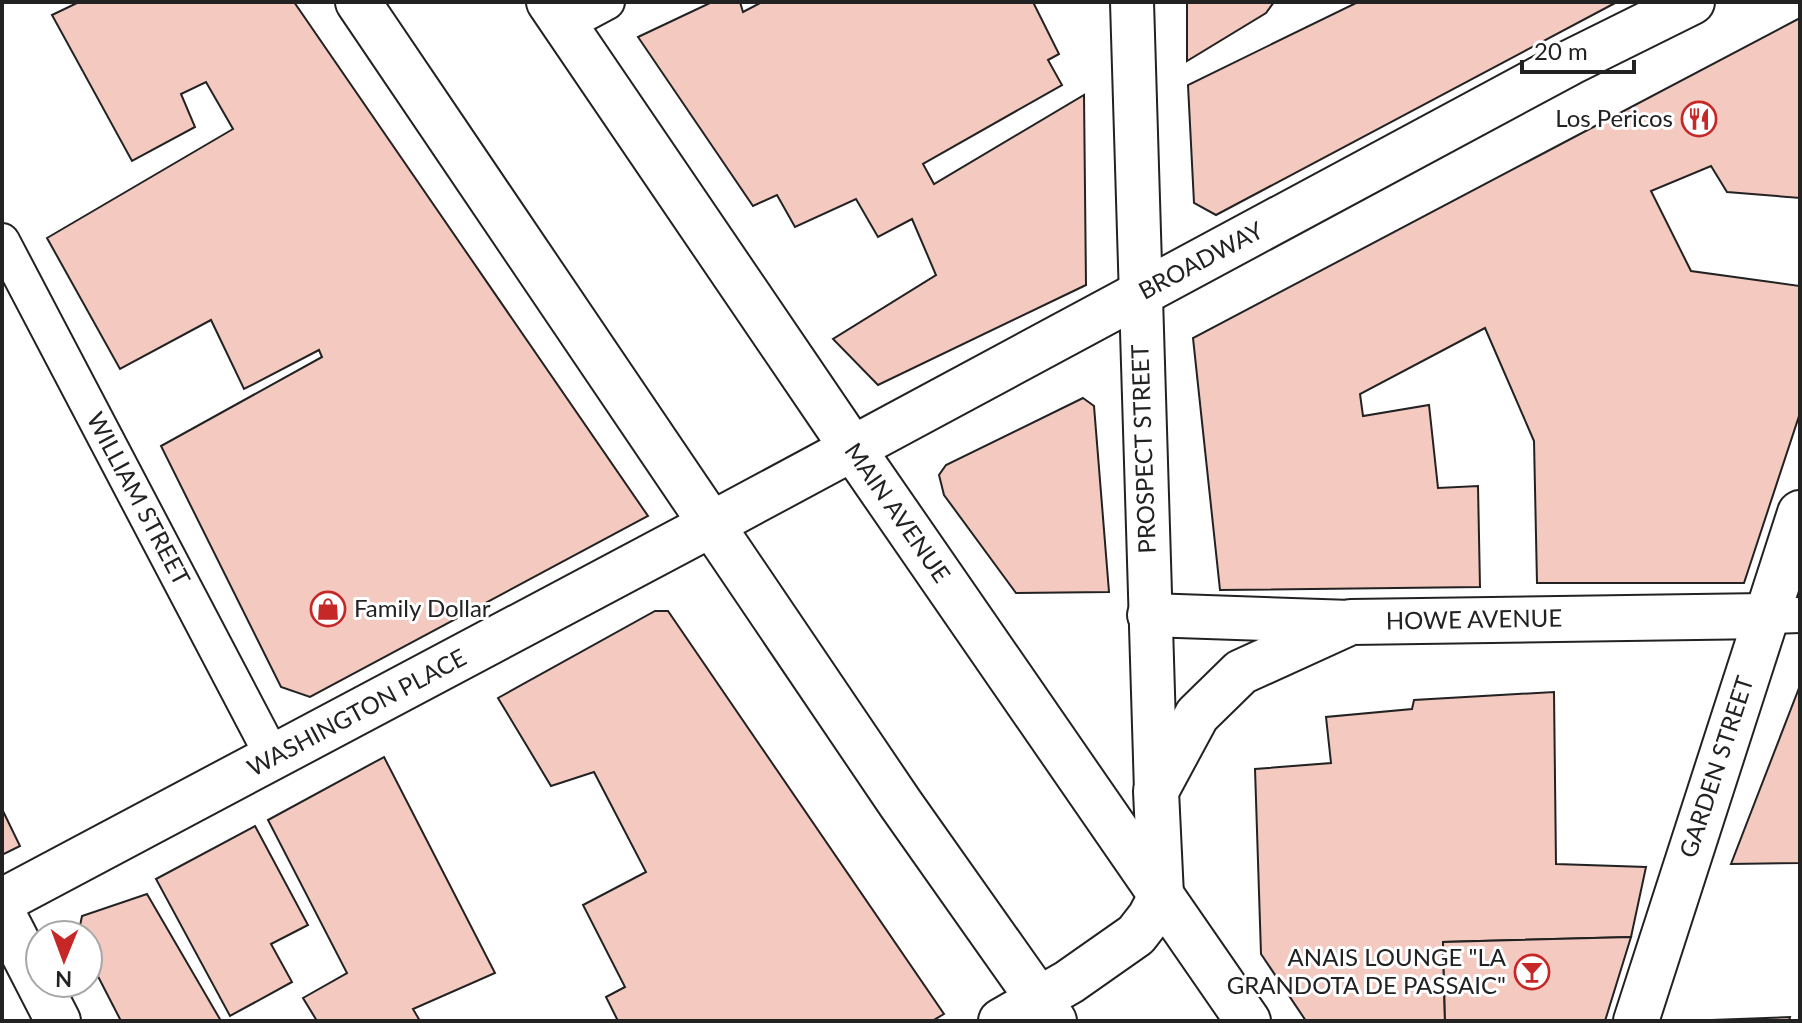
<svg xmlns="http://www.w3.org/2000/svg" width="1802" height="1023" viewBox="0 0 1802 1023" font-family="Lato,sans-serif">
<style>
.building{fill:#f3c9c0;stroke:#222;stroke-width:2}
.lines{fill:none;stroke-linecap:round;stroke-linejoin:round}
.minor-casing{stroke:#222;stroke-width:38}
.tertiary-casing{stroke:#222;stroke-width:46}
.secondary-casing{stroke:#222;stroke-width:48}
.primary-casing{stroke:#222;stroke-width:48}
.minor{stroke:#fff;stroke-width:34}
.tertiary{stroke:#fff;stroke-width:42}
.secondary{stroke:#fff;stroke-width:44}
.primary{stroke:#fff;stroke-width:44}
.labels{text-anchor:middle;stroke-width:6;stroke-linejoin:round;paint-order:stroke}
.poi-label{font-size:24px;fill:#222;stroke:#fff;text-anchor:end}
.street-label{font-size:24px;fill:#222;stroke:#fff}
</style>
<rect width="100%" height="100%" fill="#fff"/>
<g class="building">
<polygon points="79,2 294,2 648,516 310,697 281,687 161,446 322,357 319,350 244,389 211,320 120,369 47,238 233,129 206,82 181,94 195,127 132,161 52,15"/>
<polygon points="712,2 740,2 743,12 762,2 1033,2 1059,54 1048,60 1062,85 923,164 934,184 1084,95 1086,285 878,385 833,339 936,275 912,219 878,237 856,199 795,227 777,195 753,206 638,37"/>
<polygon points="1187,2 1274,2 1266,13 1187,61"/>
<polygon points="1358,2 1617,2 1216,215 1194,203 1188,85"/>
<polygon points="1800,18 1800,198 1727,192 1711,166 1651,191 1691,271 1800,286 1800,413 1744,583 1537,583 1534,441 1485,328 1360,394 1363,416 1429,405 1438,488 1478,486 1480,587 1220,590 1193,338"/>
<polygon points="1083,398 1094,406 1109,592 1016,593 944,495 939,475 946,465"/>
<polygon points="655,611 668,611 944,1014 932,1021 618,1021 606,997 625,987 583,905 646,872 594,772 551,786 498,698"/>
<polygon points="1799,688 1800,863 1731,864"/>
<polygon points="1554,692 1556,864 1646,867 1631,937 1443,942 1445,1021 1306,1021 1261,954 1255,769 1331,763 1326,717 1412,709 1414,700"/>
<polygon points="384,757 495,973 413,1009 420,1021 317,1021 303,998 347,973 268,820"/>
<polygon points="2,809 20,846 2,855"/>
<polygon points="255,826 308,925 271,944 292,982 230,1016 156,879"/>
<polygon points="147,894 221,1021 121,1021 88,957 88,935 78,935 82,916"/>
<polygon points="1631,937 1605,1021 1445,1021 1443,942"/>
<polygon points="1790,1017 1789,1021 1684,1021"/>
</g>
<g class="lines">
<g class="minor-casing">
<g id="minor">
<polyline points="564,25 607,2"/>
<polyline points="2,241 273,757"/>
<polyline points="1765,616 1800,615"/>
</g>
</g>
<g class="tertiary-casing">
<g id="tertiary">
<polyline points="1132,2 1156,791"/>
<polyline points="1149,615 1351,622"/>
</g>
</g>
<g class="secondary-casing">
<g id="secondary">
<polyline points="2,901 712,524"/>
<polyline points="2,912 58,1021"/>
<polyline points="1001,1021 1069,982 1136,935 1150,917 1161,896 1156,791 1197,715 1241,672 1351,622 1765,616"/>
</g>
</g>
<g class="primary-casing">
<g id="primary">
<polyline points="358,2 900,803 1054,1021"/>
<polyline points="549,2 853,449 1248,1021"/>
<polyline points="712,524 1571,62 1692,2"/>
<polyline points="1636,1021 1800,513"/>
</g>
</g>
<use href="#minor" class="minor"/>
<use href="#tertiary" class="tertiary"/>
<use href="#secondary" class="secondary"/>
<use href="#primary" class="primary"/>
</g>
<defs>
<g id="restaurant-ring" transform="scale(1.8)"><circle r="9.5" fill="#fff" stroke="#c62828" stroke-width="1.5"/><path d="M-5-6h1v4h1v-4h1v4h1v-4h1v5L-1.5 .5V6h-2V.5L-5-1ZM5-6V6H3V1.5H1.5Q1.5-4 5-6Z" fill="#c62828"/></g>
<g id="shop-ring" transform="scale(1.8)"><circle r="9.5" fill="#fff" stroke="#c62828" stroke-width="1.5"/><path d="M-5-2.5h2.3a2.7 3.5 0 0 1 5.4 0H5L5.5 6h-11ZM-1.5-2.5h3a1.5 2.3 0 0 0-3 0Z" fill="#c62828"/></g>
<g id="bar-ring" transform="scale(1.8)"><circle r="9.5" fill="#fff" stroke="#c62828" stroke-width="1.5"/><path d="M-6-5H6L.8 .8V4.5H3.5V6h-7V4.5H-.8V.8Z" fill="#c62828"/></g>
</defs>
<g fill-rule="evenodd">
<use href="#restaurant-ring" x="1699" y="119"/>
<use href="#shop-ring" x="328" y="609"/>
<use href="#bar-ring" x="1532" y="972"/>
</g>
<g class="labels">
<g class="poi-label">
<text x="1673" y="127">Los Pericos</text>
<text x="354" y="617" text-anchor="start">Family Dollar</text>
<text x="1506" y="966">ANAIS LOUNGE "LA<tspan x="1506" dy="28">GRANDOTA DE PASSAIC"</tspan></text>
</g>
<g class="street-label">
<text transform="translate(1201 261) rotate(-28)" y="8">BROADWAY</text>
<text transform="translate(1144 449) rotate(-92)" y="8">PROSPECT STREET</text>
<text transform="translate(138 499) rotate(62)" y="8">WILLIAM STREET</text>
<text transform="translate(897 513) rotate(55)" y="8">MAIN AVENUE</text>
<text transform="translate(1474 620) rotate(-1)" y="8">HOWE AVENUE</text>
<text transform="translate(357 713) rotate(-28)" y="8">WASHINGTON PLACE</text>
<text transform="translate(1717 767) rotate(-72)" y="8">GARDEN STREET</text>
</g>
</g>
<rect width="1802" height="1023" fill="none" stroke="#222222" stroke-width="8"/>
<g transform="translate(64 959) rotate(181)"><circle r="38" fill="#ffffff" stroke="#a7a7a7" stroke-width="2"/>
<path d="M0-6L14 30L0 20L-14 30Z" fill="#c62828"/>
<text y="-12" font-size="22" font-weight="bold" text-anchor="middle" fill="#222222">N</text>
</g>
<path d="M1522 60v12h112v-12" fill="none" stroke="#222222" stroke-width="4"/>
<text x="1534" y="60" font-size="24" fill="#222222" stroke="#ffffff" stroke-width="6" paint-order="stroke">20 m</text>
</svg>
